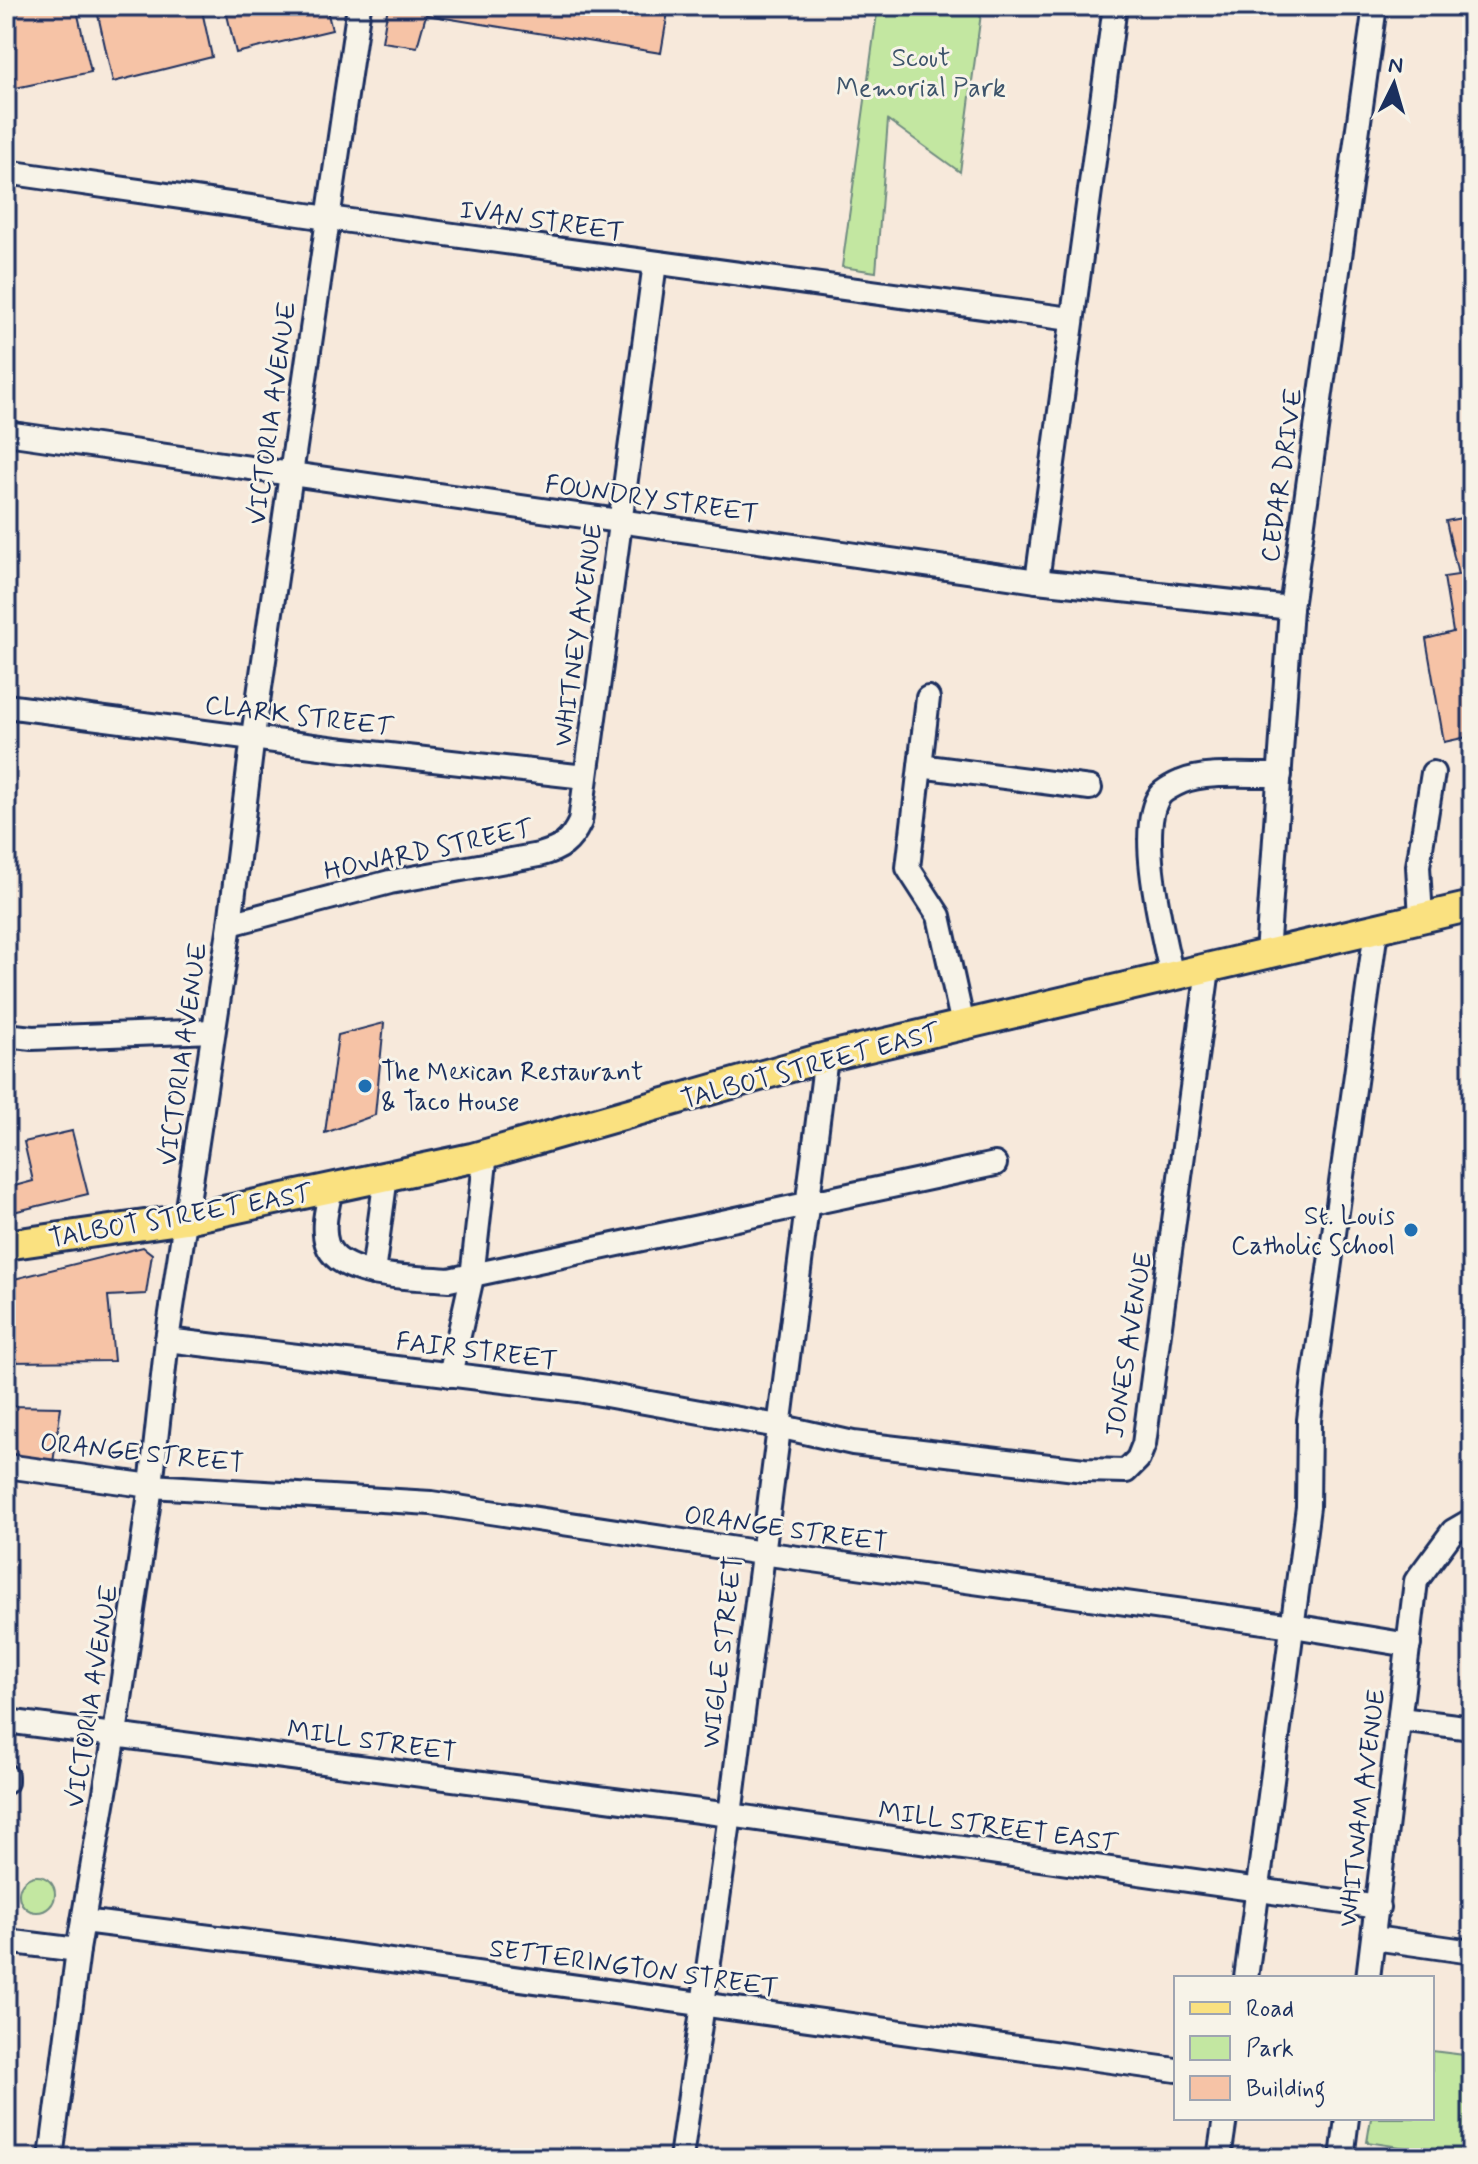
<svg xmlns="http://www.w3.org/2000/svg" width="1478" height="2164" viewBox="0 0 1478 2164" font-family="Mynerve,sans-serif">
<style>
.green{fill:#c3e7a1;stroke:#6f8b80;stroke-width:2}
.building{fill:#f6c3a6;stroke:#1b2f5e;stroke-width:2}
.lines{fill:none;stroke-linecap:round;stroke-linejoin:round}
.minor-casing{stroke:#1b2f5e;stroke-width:28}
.major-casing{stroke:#1b2f5e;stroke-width:34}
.minor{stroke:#f7f3e8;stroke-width:22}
.major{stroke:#fae180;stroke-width:28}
.poi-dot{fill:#1f6fb2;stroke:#f7f3e8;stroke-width:3}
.labels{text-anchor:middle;stroke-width:6;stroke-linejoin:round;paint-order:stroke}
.park-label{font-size:26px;fill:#3d546b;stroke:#f7f3e8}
.street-label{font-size:26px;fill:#1b2f5e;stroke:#f7f3e8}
.poi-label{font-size:26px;fill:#1b2f5e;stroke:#f7f3e8;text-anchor:start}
</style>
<rect width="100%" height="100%" fill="#f7e9db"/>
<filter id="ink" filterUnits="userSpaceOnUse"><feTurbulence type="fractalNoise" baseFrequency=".0125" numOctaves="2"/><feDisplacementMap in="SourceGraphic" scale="16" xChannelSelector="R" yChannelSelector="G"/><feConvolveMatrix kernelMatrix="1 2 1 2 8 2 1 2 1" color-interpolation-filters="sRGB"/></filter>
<g filter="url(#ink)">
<g class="green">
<polygon points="878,6 982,6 960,172 888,120 876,272 842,267"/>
<circle cx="37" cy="1894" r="18"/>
<polygon points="1432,2051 1472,2056 1472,2158 1367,2142 1371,2118 1432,2118"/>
</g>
<g class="building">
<polygon points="6,6 76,6 91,72 6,90"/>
<polygon points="96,6 201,6 212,57 113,82"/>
<polygon points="225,6 326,6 332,30 236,53"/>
<polygon points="388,6 669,6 661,53 426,15 417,47 382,42"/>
<polygon points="1472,516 1472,736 1444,742 1426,639 1453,632 1444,577 1458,575 1446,521"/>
<polygon points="384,1023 375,1115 325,1133 338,1035"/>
<polygon points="72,1131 88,1194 13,1212 7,1188 33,1181 24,1142"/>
<polygon points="143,1247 152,1254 146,1294 108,1296 114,1361 6,1362 6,1281"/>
<polygon points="6,1406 61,1407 53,1463 6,1457"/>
</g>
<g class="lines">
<g class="minor-casing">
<g id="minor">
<polyline points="6,172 328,218 1071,319"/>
<polyline points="6,433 1037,581 1291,608"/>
<polyline points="1037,581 1115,6"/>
<polyline points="928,698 908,868 939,916 963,1025"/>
<polyline points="6,706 336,749 585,777"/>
<polyline points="920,766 1090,788"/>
<polyline points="1421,918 1418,866 1433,773"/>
<path d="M230,924L390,882L539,855C561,849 570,843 580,822L655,263"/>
<polyline points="1267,954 1291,608 1375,6"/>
<path d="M1172,977C1164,938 1135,828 1160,795C1164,790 1176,784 1181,782C1206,771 1252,776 1280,775"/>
<polyline points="6,1035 32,1038 213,1031"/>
<path d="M331,1188C328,1206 321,1226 327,1244C339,1280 417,1277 449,1280L995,1164"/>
<polyline points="373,1273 386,1176"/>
<polyline points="167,1340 578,1390 778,1426 853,1443 1084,1470 1126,1471 1138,1459 1144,1444 1208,969"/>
<polyline points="450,1375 472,1277 486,1153"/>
<polyline points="6,1466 151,1486 431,1503 762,1553 1293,1626 1409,1645"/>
<polyline points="1400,1719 1472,1728"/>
<polyline points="6,1721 730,1815 1378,1907"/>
<polyline points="6,1776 6,1782"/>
<polyline points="83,1921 283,1946 1176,2070"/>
<polyline points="1374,1938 1472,1952"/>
<polyline points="6,1941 78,1950"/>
<polyline points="1246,1978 1308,1507 1309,1420 1314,1378 1376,930"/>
<polyline points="1368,1978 1416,1581 1453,1531 1472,1520"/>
<polyline points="51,2158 78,1950 115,1734 151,1486 167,1340 230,924 253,736 359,6"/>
<polyline points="681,2158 730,1815 826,1057"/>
<polyline points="1219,2158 1225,2118"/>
<polyline points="1342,2158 1347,2118"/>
</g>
</g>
<g class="major-casing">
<polyline id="major" points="6,1245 186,1219 472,1158 826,1057 1472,906"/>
</g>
<use href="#minor" class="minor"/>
<use href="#major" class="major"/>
</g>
</g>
<g class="poi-dot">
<circle cx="365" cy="1086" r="8"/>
<circle cx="1411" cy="1230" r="8"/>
</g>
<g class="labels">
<g class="park-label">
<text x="921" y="66">Scout<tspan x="921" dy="30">Memorial Park</tspan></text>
</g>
<g class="street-label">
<text transform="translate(542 220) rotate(8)" y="9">IVAN STREET</text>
<text transform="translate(271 413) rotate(-82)" y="9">VICTORIA AVENUE</text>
<text transform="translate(1281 475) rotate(-82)" y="9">CEDAR DRIVE</text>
<text transform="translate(652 498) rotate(8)" y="9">FOUNDRY STREET</text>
<text transform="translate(577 635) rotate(-82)" y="9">WHITNEY AVENUE</text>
<text transform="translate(299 715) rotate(7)" y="9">CLARK STREET</text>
<text transform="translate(428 849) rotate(-12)" y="9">HOWARD STREET</text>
<text transform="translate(182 1054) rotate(-82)" y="9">VICTORIA AVENUE</text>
<text transform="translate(810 1065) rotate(-15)" y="9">TALBOT STREET EAST</text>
<text transform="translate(180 1215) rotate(-10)" y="9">TALBOT STREET EAST</text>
<text transform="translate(1128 1345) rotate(-81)" y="9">JONES AVENUE</text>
<text transform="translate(477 1350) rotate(7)" y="9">FAIR STREET</text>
<text transform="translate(142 1452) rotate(6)" y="9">ORANGE STREET</text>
<text transform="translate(786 1528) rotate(8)" y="9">ORANGE STREET</text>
<text transform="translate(721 1652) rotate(-83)" y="9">WIGLE STREET</text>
<text transform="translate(91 1696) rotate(-81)" y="9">VICTORIA AVENUE</text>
<text transform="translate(372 1740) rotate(8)" y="9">MILL STREET</text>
<text transform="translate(1361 1808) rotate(-83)" y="9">WHITWAM AVENUE</text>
<text transform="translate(998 1826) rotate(8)" y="9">MILL STREET EAST</text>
<text transform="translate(634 1967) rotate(8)" y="9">SETTERINGTON STREET</text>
</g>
<g class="poi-label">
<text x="381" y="1080">The Mexican Restaurant<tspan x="381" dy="30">&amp; Taco House</tspan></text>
<text x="1395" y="1224" text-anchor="end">St. Louis<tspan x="1395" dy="30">Catholic School</tspan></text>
</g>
</g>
<rect width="1478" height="2164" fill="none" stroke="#f7f3e8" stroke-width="32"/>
<rect x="16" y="16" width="1446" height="2132" fill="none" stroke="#1b2f5e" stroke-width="3" filter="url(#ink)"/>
<rect x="1174" y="1976" width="260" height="144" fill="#f7f3e8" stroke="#9fa5b1" stroke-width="2"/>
<rect x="1190" y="2002" width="40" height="12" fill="#fae180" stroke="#9fa5b1" stroke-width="2"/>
<text x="1246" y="2016" font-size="24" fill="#1b2f5e">Road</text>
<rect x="1190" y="2036" width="40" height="24" fill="#c3e7a1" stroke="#9fa5b1" stroke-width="2"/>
<text x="1246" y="2056" font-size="24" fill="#1b2f5e">Park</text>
<rect x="1190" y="2076" width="40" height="24" fill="#f6c3a6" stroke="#9fa5b1" stroke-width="2"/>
<text x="1246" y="2096" font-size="24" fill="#1b2f5e">Building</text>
<g transform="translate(1394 84) rotate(5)" stroke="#f7f3e8" stroke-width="6" paint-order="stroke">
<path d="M0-6L14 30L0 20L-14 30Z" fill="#1b2f5e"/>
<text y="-12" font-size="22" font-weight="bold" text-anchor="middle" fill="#1b2f5e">N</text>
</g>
</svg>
